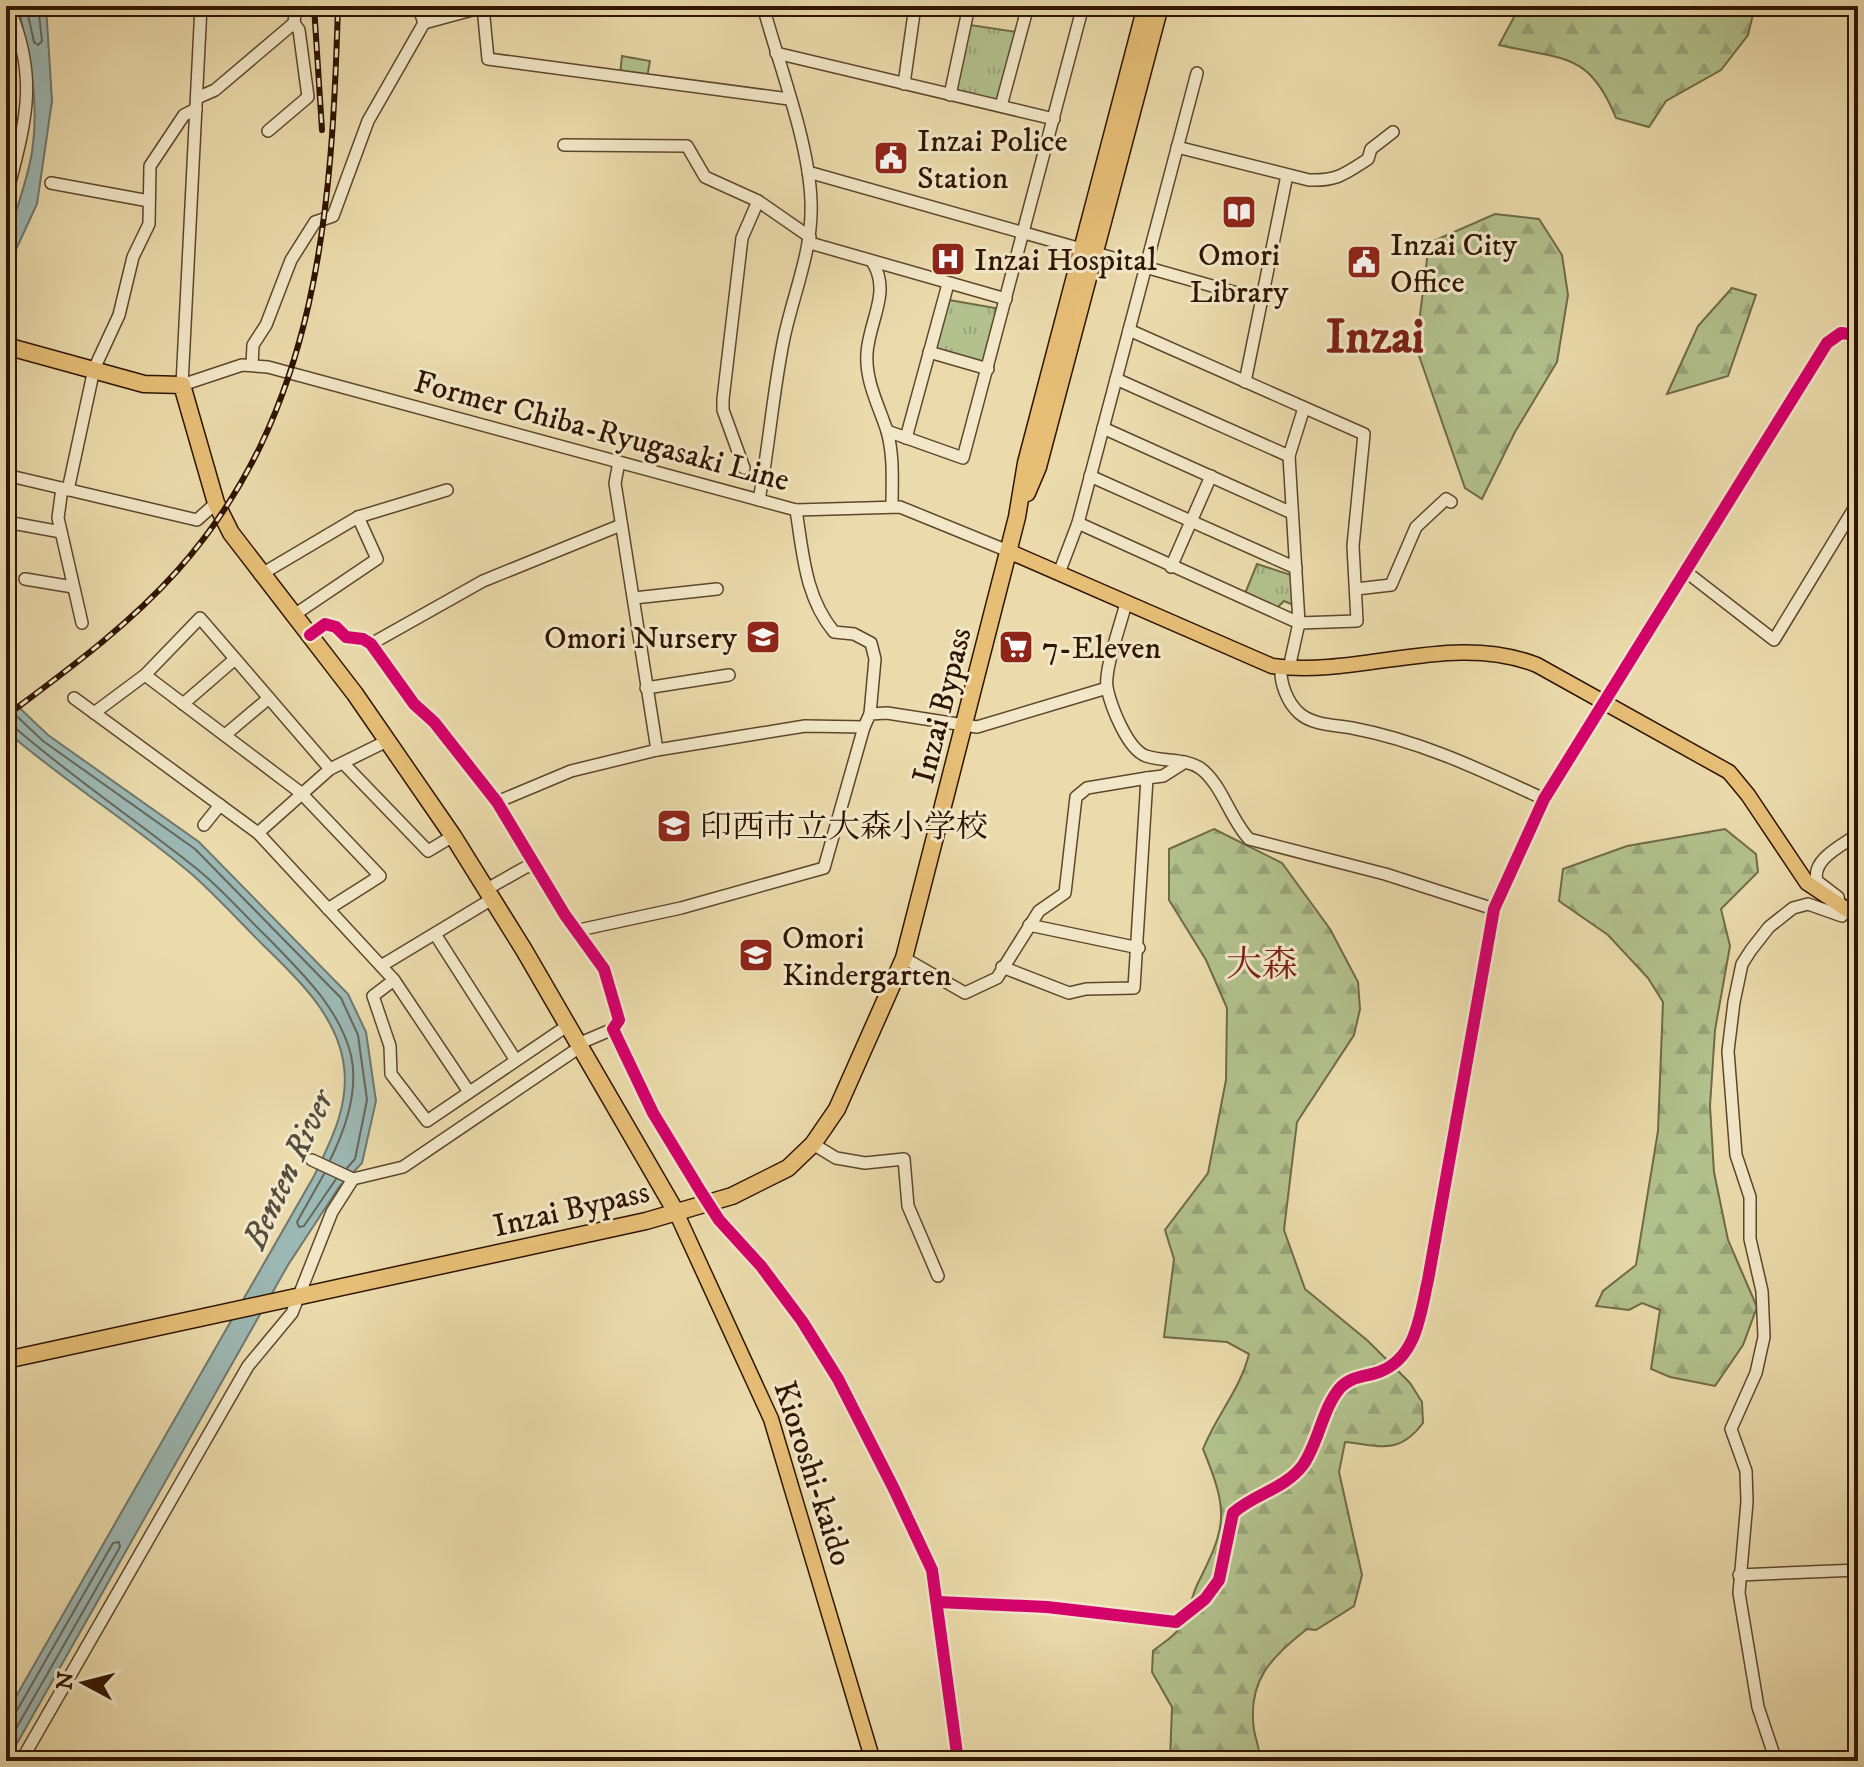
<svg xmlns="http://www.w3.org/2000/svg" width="1864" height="1767" viewBox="0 0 1864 1767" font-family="'IM FELL DW Pica','Noto Serif JP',serif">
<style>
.grass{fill:url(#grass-tufts);stroke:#706a46;stroke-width:2}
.forest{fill:url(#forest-firs);stroke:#706a46;stroke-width:2}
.water{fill:#9cb8b4;stroke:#70766c;stroke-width:2}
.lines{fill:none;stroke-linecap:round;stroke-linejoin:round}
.shore{stroke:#66665a;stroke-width:2}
.minor-casing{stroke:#5e462b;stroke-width:14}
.major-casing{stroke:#2f1400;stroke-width:17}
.highway-casing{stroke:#2f1400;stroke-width:19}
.minor{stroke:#f2e8c9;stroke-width:11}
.major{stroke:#e6be76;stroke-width:14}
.highway{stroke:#e6be76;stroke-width:16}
.rail-casing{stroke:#2f1400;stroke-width:6}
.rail{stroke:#f2e8c9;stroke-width:3;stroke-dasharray:9;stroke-linecap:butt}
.cycleway-casing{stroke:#f2e8c9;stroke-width:17}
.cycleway{stroke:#d6006c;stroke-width:12}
.labels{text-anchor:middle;stroke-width:6;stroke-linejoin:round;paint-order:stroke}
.poi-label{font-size:32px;fill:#2f1400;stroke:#f2e8c9;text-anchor:start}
.street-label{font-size:32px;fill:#2f1400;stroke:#f2e8c9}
.water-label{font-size:34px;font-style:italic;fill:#554d3f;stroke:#f2e8c9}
.quarter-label{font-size:36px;fill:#7a1f14;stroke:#f2e8c9}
.town-label{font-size:48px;font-weight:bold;fill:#7a1f14;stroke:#f2e8c9}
</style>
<defs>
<pattern id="grass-tufts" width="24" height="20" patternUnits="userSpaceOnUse" patternTransform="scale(2)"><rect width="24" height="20" fill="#b2c18d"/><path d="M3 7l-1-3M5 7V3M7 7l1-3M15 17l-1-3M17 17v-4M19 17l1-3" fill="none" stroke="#99a578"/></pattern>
<pattern id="forest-firs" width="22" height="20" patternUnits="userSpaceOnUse" patternTransform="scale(2)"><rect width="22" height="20" fill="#b2c18d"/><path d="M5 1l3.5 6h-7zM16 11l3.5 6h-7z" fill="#99a578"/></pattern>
</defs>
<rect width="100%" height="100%" fill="#ebdbac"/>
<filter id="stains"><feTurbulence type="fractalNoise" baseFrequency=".0025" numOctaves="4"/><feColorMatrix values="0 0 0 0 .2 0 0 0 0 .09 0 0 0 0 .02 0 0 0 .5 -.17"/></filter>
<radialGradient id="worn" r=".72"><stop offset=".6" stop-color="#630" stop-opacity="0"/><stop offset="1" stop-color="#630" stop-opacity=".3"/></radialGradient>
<g class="grass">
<polygon points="970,25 1017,32 999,104 955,93"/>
<polygon points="622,56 650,61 647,78 620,75"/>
<polygon points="949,300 1001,309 986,365 935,349"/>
<polygon points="1257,564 1291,575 1293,605 1284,601 1276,609 1244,596"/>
</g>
<g class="forest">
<path d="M1520,6H1755L1748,35L1721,70L1666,101L1649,127L1616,118C1589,51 1563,60 1499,45Z"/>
<polygon points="1495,214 1539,219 1562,255 1568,295 1557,362 1515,432 1482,499 1465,488 1416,347 1429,243"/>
<polygon points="1732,288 1756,295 1728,376 1667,394 1698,326"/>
<path d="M1214,829L1282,863L1330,929L1358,982L1360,1009L1354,1035L1297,1122L1284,1230L1305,1289L1368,1341L1410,1383L1422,1402L1423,1423C1399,1455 1381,1446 1345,1442L1339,1472L1362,1575L1354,1606L1316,1630L1307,1629C1271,1657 1247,1681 1254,1730C1256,1740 1260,1750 1260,1761H1170L1172,1707L1152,1672L1153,1651C1161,1644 1176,1636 1181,1626C1189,1615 1191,1598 1197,1585C1227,1526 1229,1512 1203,1449C1217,1414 1240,1390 1249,1354L1227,1342L1164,1337L1174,1259L1165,1230L1208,1173L1226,1080L1227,1008L1206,960L1169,900V849Z"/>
<polygon points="1725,829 1756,854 1758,872 1721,909 1730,946 1715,1030 1710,1106 1714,1172 1728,1240 1757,1307 1743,1345 1715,1386 1670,1377 1651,1369 1660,1310 1642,1303 1629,1310 1596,1306 1603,1291 1636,1265 1658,1131 1663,1002 1648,978 1608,935 1559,901 1563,869 1627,846"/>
</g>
<g class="water">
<path d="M18,6H46L52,101L37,204L6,271C6,225 25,195 32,152C40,101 29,55 18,6Z"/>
<path d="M6,695L48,735L199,842L348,994L366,1032L376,1101L362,1163L339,1187L288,1265L7,1761L6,1714L314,1176C332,1139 351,1102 343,1060C335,1014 296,977 264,946C241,923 219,899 195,877C135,825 66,783 6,731Z"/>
</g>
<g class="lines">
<g class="shore">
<polyline points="26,6 34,42 38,45 42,41 38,6"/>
<polyline points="6,706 43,741 195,849 341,998 358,1035 367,1100 355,1159 347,1168"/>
<path d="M6,726L14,727C73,778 137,821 197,869C222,889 244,915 267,937C300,971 339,1007 351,1055C359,1091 346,1128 330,1160"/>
<polyline points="324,1174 297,1222 299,1227 304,1226 336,1179"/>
<polyline points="6,1717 16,1712 113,1543 119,1542 120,1547 6,1746"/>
</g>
<g class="minor-casing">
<g id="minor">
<polyline points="201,6 182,385 242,365 268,367 796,510 900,507 1008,551"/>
<polyline points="424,23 483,7 488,59 789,99"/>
<polyline points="776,53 1054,119"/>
<polyline points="904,84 915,6"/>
<polyline points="950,95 969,6"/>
<polyline points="197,98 215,90 294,23 296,6"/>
<polyline points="1001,106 1028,6"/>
<polyline points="268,131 308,97 299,30 294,23"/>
<polyline points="564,145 687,146 705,177 758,201 810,237"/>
<path d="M1177,147L1309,180C1337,181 1345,174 1368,159L1371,149L1393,132"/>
<polyline points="808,172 1262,300"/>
<polyline points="51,183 149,201"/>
<path d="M6,198C25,123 40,80 8,6"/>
<polyline points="810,243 1006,299"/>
<path d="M873,263C891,293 869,321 867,353C865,381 879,406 887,431C894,456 892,481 892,506"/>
<polyline points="929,352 988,369"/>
<polyline points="252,365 253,345 266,325 291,260 315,222 333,216 368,121 424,23 418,6"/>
<polyline points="1116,379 1289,456"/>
<polyline points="1245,382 1287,175"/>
<polyline points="1103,428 1292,513"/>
<polyline points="887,431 963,458 1083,6"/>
<polyline points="906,438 948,284"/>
<polyline points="619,462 615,483 657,750"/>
<polyline points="744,468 723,410 723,399 742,238 758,201"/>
<polyline points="6,475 197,520 216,503"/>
<polyline points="1090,476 1296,568"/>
<polyline points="62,488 58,518 82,623"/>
<polyline points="68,490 94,369 119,315 133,257 149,224 150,166 184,115 196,109"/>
<path d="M759,500C769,447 773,391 784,338C794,291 813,250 811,201C809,142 779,65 763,6"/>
<path d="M796,510C803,554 805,597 834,632L854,634L871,643L875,659L870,714"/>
<polyline points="7,522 61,532"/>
<polyline points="1078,523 1299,623 1357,621 1353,546 1364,434 1129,330"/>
<polyline points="1171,567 1211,476"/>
<polyline points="1685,571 1774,640 1858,502"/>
<polyline points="1059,573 1078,523 1197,73"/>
<polyline points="260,575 358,517 447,490"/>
<polyline points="25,579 73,587"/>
<polyline points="1356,589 1391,585 1416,527 1446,499 1451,502"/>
<polyline points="634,598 717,589"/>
<path d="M1126,603C1121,624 1104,669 1107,688C1111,706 1127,749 1146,756C1163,762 1184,758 1200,768C1222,784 1230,819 1249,839L1385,874L1494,909"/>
<polyline points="294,615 377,559 358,517"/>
<polyline points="310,635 325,624 336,627 346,637 363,639 371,644 414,704 434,722 497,802 565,915 604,969 619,1020 613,1029 653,1113 701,1192 719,1220 761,1266 802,1321 838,1379 894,1489 932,1570 958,1761"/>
<polyline points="371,644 483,581 621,525"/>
<path d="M1281,668C1280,683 1287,702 1299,713C1312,725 1335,725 1352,728C1421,741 1481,770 1544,799"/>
<polyline points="1289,668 1299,623 1289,456 1304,408"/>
<polyline points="145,675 301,793 380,876 328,909"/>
<polyline points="646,688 729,675"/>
<polyline points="74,698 258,833 394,980 469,1092"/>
<polyline points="183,704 235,659"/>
<polyline points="94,713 145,675 200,618 330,769"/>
<polyline points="225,735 269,698"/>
<polyline points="343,763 428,851 453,836"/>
<polyline points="497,802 571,771 657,750 805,726 864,727 870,714 887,713 977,727 1107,688"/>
<polyline points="204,825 220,805"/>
<polyline points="258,833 330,769 387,741"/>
<polyline points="487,889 526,867 535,866"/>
<polyline points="1029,925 1139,948"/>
<polyline points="579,930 681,908 824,868 864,727"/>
<polyline points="435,934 515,1059"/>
<polyline points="904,958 965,993 997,978 1039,911 1065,893 1076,797 1087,788 1147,778"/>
<polyline points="381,966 492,899"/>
<polyline points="1002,967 1069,993 1086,989 1134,988 1147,778 1163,776 1185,762"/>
<polyline points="394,980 373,996 390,1046 391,1074 427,1121 567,1026"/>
<polyline points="578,1044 613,1029"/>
<polyline points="813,1144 836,1158 865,1163 904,1159 908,1206 938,1276"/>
<polyline points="312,1160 353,1179"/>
<polyline points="1739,1575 1858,1570"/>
<path d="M938,1602L1047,1607L1176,1622L1205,1599L1219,1580L1233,1513C1254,1494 1285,1489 1303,1465C1319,1442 1322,1409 1340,1388C1351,1376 1365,1377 1379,1372C1417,1358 1420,1314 1428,1280L1494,909L1544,799L1827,343L1841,333L1858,335"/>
<polyline points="21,1761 248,1366 292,1313 332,1212 353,1179 403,1167 580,1047"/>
<path d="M1776,1761L1758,1707L1739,1593L1747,1502L1746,1471L1731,1429L1756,1373L1764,1337L1762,1291L1750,1239V1197L1736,1155L1728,1051L1734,1002L1742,964L1751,950L1769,927L1793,908L1808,904L1842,916L1838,897L1817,881C1811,859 1843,845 1858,834"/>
</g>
</g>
<g class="major-casing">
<g id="major">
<path d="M1008,551L1272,666C1360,678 1452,631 1537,665L1729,772L1748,795L1807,883L1858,917"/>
<polyline points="676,1212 771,1419 873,1761"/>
</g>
</g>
<g class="highway-casing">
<g id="highway">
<polyline points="6,346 144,384 182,385 216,503 231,533 355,694 453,836 524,950 676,1212"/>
<polyline points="1027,493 1038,467 1160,6"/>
<polyline points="6,1360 646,1221 732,1196 788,1168 813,1144 837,1109 904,958 1017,517 1026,463 1146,6"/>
</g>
</g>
<use href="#minor" class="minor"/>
<use href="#major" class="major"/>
<use href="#highway" class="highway"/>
<g class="rail-casing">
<g id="rail">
<polyline points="314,6 322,130"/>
<path d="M6,716C66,671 127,627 177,571C319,412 332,209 338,6"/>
</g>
</g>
<use href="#rail" class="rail"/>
<g class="cycleway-casing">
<g id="cycleway">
<polyline points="310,635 325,624 336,627 346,637 363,639 371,644 414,704 434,722 497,802 565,915 604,969 619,1020 613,1029 653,1113 701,1192 719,1220 761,1266 802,1321 838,1379 894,1489 932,1570 958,1761"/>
<path d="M938,1602L1047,1607L1176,1622L1205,1599L1219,1580L1233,1513C1254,1494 1285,1489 1303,1465C1319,1442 1322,1409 1340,1388C1351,1376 1365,1377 1379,1372C1417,1358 1420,1314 1428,1280L1494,909L1544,799L1827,343L1841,333L1858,335"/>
</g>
</g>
<use href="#cycleway" class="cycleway"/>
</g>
<defs>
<g id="civic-square" transform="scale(1.8)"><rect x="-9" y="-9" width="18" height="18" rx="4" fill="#8f2418" stroke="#f2e8c9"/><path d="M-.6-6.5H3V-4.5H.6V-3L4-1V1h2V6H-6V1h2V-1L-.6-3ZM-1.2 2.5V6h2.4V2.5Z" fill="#fff"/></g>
<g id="library-square" transform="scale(1.8)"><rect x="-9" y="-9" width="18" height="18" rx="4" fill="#8f2418" stroke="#f2e8c9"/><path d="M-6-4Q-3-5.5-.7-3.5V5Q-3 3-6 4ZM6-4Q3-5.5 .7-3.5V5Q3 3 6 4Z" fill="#fff"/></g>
<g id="hospital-square" transform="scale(1.8)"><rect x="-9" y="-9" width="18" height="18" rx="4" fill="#8f2418" stroke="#f2e8c9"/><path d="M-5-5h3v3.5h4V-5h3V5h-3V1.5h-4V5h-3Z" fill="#fff"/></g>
<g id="school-square" transform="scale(1.8)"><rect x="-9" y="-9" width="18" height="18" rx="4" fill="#8f2418" stroke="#f2e8c9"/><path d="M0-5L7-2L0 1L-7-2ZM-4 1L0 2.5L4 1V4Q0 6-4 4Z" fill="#fff"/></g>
<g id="supermarket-square" transform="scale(1.8)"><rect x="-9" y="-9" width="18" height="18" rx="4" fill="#8f2418" stroke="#f2e8c9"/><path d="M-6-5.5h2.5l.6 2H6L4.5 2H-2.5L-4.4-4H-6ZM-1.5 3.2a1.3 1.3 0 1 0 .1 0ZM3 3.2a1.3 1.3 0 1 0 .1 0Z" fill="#fff"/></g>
</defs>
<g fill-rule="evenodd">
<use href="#civic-square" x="891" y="158"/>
<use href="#library-square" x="1239" y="212"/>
<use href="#hospital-square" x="948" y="259"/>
<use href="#civic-square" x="1364" y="262"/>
<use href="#school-square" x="763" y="637"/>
<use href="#supermarket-square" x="1016" y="647"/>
<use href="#school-square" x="674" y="826"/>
<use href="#school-square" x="756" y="955"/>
</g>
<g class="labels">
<g class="poi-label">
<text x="917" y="151">Inzai Police<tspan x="917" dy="37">Station</tspan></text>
<text x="1390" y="255">Inzai City<tspan x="1390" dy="37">Office</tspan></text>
<text x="1239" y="265" text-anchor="middle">Omori<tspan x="1239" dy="37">Library</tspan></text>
<text x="974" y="270">Inzai Hospital</text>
<text x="737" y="648" text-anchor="end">Omori Nursery</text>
<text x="1042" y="658">7-Eleven</text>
<text x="700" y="837">印西市立大森小学校</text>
<text x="782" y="948">Omori<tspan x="782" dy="37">Kindergarten</tspan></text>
</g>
<g class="street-label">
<text transform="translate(602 430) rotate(15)" y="11">Former Chiba-Ryugasaki Line</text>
<text transform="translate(941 705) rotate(-76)" y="11">Inzai Bypass</text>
<text transform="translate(571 1208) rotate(-13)" y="11">Inzai Bypass</text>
<text transform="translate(814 1473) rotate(72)" y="11">Kioroshi-kaido</text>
</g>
<g class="water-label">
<text transform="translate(287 1169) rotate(-65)" y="12">Benten River</text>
</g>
<g class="quarter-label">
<text x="1262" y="976">大森</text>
</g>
<g class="town-label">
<text x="1375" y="352">Inzai</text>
</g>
</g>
<rect width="1864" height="1767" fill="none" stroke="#ebdbac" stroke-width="32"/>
<rect x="8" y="8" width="1848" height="1751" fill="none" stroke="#2f1400" stroke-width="4"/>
<rect x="16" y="16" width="1832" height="1735" fill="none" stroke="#2f1400" stroke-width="2"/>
<g transform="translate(84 1683) rotate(277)" stroke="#f2e8c9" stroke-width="6" paint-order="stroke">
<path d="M0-6L14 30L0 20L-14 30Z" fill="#2f1400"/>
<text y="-12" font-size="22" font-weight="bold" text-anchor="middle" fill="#2f1400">N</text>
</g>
<rect width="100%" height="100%" filter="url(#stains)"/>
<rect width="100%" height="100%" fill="url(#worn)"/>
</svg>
